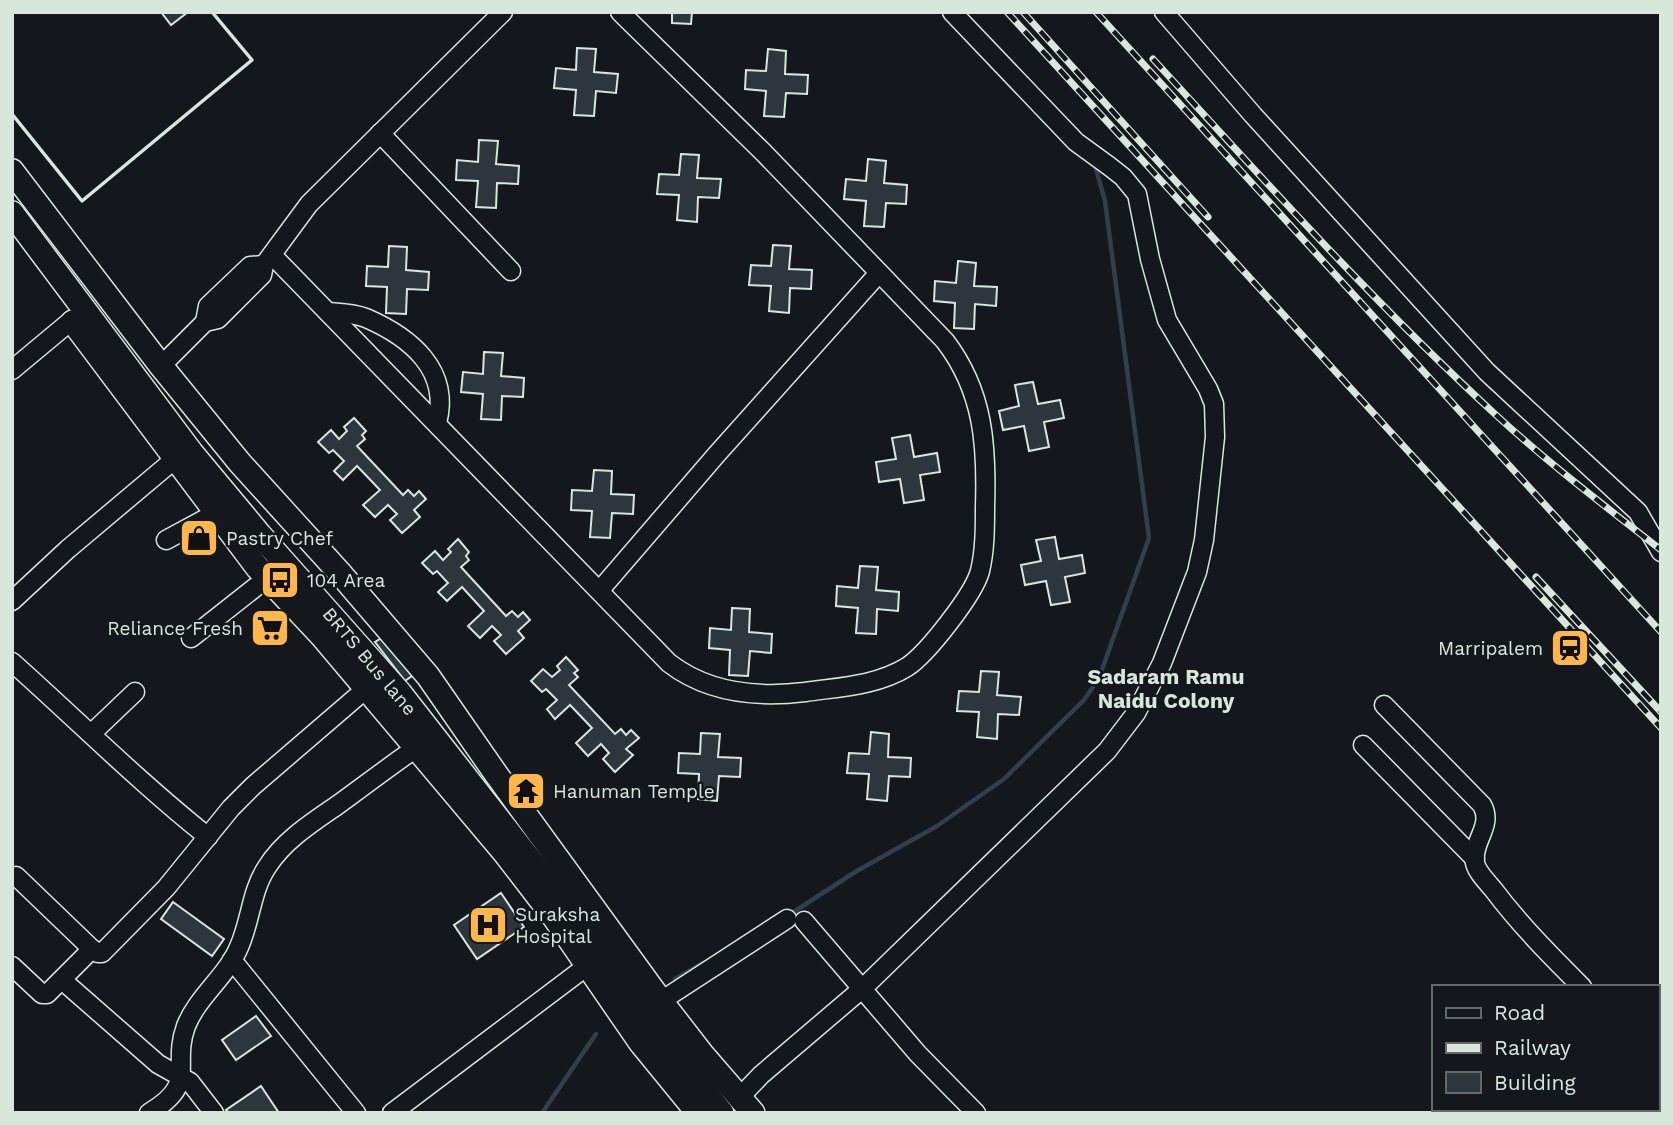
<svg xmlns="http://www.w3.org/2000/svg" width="1673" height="1125" viewBox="0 0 1673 1125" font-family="'Work Sans',sans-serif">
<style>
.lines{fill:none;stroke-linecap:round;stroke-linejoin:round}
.stream{stroke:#2f3f4d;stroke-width:4.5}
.building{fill:#2c363c;stroke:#d8e6dc;stroke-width:2}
.minor-casing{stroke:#d8e6dc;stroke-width:21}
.major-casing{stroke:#d8e6dc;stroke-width:26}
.minor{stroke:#14181c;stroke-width:18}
.major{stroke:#14181c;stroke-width:23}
.rail-casing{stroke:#d8e6dc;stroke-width:7}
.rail{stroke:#14181c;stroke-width:4.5;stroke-dasharray:13;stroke-linecap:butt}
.wall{stroke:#d8e6dc;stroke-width:3.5}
.labels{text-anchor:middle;stroke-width:5;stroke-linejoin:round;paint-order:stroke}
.poi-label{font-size:19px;fill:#d8e6dc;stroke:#14181c;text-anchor:start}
.street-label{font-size:19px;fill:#d8e6dc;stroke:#14181c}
.neighbourhood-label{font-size:21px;font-weight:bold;fill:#d8e6dc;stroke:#14181c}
</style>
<rect width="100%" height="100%" fill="#14181c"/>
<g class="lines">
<g class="stream">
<polyline points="789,915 855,872 937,826 1004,779 1084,700 1099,678 1149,538 1105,201 1096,169"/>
<polyline points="675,979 705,962"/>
<polyline points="542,1113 596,1034"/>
</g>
</g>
<g class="building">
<polygon points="161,12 188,12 171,25"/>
<polygon points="672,12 692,12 691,24 672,23"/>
<polygon points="577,48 596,49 594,72 618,74 616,93 596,91 594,116 574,115 576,90 554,88 556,68 576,70"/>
<polygon points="768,49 786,51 785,74 808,75 807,94 786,93 784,117 764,116 766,91 745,89 746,70 766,71"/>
<polygon points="479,140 498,141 496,164 519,166 518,184 497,183 496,208 476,207 478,181 456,180 457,160 478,162"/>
<polygon points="681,154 699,155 697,178 721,179 719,198 698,197 697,222 677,220 679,195 657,194 659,174 679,175"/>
<polygon points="868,159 886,161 884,183 907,185 906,204 886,203 884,227 864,226 866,201 844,199 846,179 866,181"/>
<polygon points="773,245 791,246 789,269 812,270 811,289 790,288 789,313 769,311 771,286 749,285 751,265 771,266"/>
<polygon points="389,246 407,247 406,270 429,272 428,290 407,289 406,314 386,313 387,287 366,286 367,266 388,267"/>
<polygon points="958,261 976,263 974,286 997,287 996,306 975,304 974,329 954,328 955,303 934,301 935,281 956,283"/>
<polygon points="484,352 503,353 501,376 524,378 523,397 502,396 501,420 481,419 483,394 461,392 463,372 483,374"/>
<polygon points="1033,382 1038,404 1060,400 1064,418 1044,422 1049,447 1029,451 1024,426 1003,430 999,411 1019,406 1015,385"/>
<polygon points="354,418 366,431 362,435 365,439 357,446 403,495 408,490 414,496 419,491 426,499 414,510 420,517 402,533 390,520 397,514 388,505 375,517 363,505 380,490 357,466 343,480 334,471 344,461 333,450 329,453 318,442 331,430 339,439 347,431 344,427"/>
<polygon points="910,435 914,457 937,453 940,472 920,475 924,500 904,503 900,479 879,482 876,462 896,459 892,438"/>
<polygon points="594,470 612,471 611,494 634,495 633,514 612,513 610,538 590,537 592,511 571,510 572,490 592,491"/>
<polygon points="1055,537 1059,559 1082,555 1085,573 1065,577 1070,602 1051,605 1046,581 1025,585 1021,565 1041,561 1036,540"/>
<polygon points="458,539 469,552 466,556 469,560 461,567 506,616 512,611 518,617 523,612 530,620 518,631 524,638 506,654 494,641 501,635 492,626 480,638 468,626 484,611 462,587 447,601 438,592 448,583 437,571 433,574 422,563 435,551 443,560 451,552 448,549"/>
<polygon points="860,566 878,567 876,590 899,592 898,611 877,609 876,634 856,633 858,608 836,606 837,586 858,588"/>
<polygon points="732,608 750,609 749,632 772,634 771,653 750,651 748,676 729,675 730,650 709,648 710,628 731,630"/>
<polygon points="383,637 412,676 405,681 375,642"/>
<polygon points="566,657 578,670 574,673 578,677 569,685 615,734 621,729 626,735 631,730 639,738 626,749 633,755 615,772 603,759 609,753 601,744 588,756 576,743 592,728 570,705 555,719 547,709 557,700 546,689 542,692 531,681 543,669 552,677 560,670 557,666"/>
<polygon points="981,671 999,672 997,695 1021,697 1019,715 998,714 997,739 977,737 979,712 957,711 959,691 979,692"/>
<polygon points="871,732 889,734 888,757 911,758 910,777 889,776 887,801 867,799 869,774 847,773 849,753 869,754"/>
<polygon points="701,733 720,734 718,757 741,758 740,777 719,776 717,801 698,799 699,774 678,773 679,753 700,754"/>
<polygon points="501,893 524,927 477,959 454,925"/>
<polygon points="173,902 224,939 212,956 161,919"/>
<polygon points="256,1016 271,1036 236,1060 222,1040"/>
<polygon points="261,1086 279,1113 229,1113 226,1110"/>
</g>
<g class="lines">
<g class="minor-casing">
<g id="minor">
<polyline points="1164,12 1253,115 1487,372 1638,512 1661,552"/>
<polyline points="380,133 511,271"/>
<path d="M272,255L669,663C708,693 756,698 805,692C839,687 876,686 907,667C927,654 974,594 980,571C985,550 985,528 985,507C987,446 984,392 945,341L763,152L620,12"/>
<path d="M328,312C341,313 354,313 366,318C410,337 451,370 437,423"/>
<polyline points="205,322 208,306 250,266 264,265"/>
<polyline points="161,366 205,322 218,319 262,275 264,265 309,204 503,12"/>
<polyline points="12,370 72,320"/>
<polyline points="166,540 216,513"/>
<polyline points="600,590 717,454 879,273"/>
<polyline points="12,601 68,549 175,459"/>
<polyline points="191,638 267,578"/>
<path d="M12,662C77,720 139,782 208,837"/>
<path d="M1384,705L1482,805C1494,826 1471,842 1475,863C1477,872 1487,882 1493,889C1520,925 1550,955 1582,987"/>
<polyline points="92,733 135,692"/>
<polyline points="1363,745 1475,859"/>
<polyline points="16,876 92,949 98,953 102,953 166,888 231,808 253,786 367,688"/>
<polyline points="804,921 918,1054 976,1113"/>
<polyline points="232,960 356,1113"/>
<polyline points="12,966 42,994 47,994 92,949"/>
<polyline points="62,980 158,1064 190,1082 214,1113"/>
<polyline points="661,1001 787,919"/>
<polyline points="1657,1031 1661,1027"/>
<polyline points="1657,1063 1661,1059"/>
<polyline points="739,1098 761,1075 863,988 1107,751 1136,713 1162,663 1197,572 1204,540 1215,437 1214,404 1208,389 1167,320 1150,259 1137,194 1123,177 1109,166 1076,142 952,12"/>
<path d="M149,1113C199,1083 171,1067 186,1026C198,996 227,976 239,947C251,920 251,891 267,867C284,840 313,822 339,804C365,785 390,766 416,748"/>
<polyline points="392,1113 587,966"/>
<polyline points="1606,1113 1609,1109"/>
</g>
</g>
<g class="major-casing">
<g id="major">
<polyline points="12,171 161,366 240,463 339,572 428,676 496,774 661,1001 702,1054 753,1113"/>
<polyline points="12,213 191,452 260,535 400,693 553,889 642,1011 722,1113"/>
<polyline points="73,322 257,567 322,636 504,852 554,917 640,1042 698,1113"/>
</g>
</g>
<use href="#minor" class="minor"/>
<use href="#major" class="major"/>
<g class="rail-casing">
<g id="rail">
<polyline points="1007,12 1661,728"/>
<polyline points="1023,12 1208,217"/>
<polyline points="1096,12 1661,632"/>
<path d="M1153,59C1264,180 1375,304 1496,415C1548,463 1605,506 1661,550"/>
<polyline points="1536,577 1661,712"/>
</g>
</g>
<use href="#rail" class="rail"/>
<polyline class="wall" points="12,114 82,201 252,60 212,12"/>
</g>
<defs>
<g id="shop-square" transform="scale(2.0125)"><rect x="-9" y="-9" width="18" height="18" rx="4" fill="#ffb74d" stroke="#14181c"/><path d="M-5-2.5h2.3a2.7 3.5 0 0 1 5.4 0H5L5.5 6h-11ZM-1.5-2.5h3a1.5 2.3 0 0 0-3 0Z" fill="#111"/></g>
<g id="bus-square" transform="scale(2.0125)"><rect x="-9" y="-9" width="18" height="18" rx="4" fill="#ffb74d" stroke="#14181c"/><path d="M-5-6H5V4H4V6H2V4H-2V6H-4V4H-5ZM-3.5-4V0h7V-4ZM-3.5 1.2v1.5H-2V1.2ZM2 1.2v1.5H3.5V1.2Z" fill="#111"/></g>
<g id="supermarket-square" transform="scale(2.0125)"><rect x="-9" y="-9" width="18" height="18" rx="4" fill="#ffb74d" stroke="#14181c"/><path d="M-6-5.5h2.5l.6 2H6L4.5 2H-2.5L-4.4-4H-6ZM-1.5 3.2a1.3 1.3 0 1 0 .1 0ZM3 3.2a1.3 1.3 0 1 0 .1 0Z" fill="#111"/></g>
<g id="station-square" transform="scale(2.0125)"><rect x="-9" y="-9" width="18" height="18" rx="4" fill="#ffb74d" stroke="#14181c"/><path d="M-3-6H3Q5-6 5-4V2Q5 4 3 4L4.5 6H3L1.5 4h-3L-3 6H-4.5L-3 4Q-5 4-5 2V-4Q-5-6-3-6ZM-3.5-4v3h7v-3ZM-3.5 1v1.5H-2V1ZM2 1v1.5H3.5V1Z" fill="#111"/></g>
<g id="temple-square" transform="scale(2.0125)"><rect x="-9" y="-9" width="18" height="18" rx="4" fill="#ffb74d" stroke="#14181c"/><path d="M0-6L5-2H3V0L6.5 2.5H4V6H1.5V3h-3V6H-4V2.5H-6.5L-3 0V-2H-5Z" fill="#111"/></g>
<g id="hospital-square" transform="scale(2.0125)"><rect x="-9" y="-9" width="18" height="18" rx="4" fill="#ffb74d" stroke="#14181c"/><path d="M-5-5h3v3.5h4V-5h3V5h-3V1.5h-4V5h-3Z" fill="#111"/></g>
</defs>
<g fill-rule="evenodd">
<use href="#shop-square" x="199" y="538"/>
<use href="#bus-square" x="280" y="580"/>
<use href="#supermarket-square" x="270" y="628"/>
<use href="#station-square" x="1570" y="648"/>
<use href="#temple-square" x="526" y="791"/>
<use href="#hospital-square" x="488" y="925"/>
</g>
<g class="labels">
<g class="poi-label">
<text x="226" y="545">Pastry Chef</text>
<text x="307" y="587">104 Area</text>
<text x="243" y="635" text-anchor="end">Reliance Fresh</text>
<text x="1543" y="655" text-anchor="end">Marripalem</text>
<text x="553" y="798">Hanuman Temple</text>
<text x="515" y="921">Suraksha<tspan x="515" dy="22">Hospital</tspan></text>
</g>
<g class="street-label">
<text transform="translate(370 661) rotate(50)" y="7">BRTS Bus lane</text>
</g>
<g class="neighbourhood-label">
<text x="1166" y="684">Sadaram Ramu<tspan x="1166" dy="24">Naidu Colony</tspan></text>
</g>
</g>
<rect width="1673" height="1125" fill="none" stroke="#d8e6dc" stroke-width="28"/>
<rect x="1432" y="985" width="228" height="126" fill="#14181c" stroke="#626a69" stroke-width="2"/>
<rect x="1446" y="1008" width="35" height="10" fill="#14181c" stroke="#626a69" stroke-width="2"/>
<text x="1494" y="1020" font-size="21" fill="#d8e6dc">Road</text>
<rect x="1446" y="1043" width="35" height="10" fill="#d8e6dc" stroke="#626a69" stroke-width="2"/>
<text x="1494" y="1055" font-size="21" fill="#d8e6dc">Railway</text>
<rect x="1446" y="1072" width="35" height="21" fill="#2c363c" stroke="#626a69" stroke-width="2"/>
<text x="1494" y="1090" font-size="21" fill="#d8e6dc">Building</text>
</svg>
